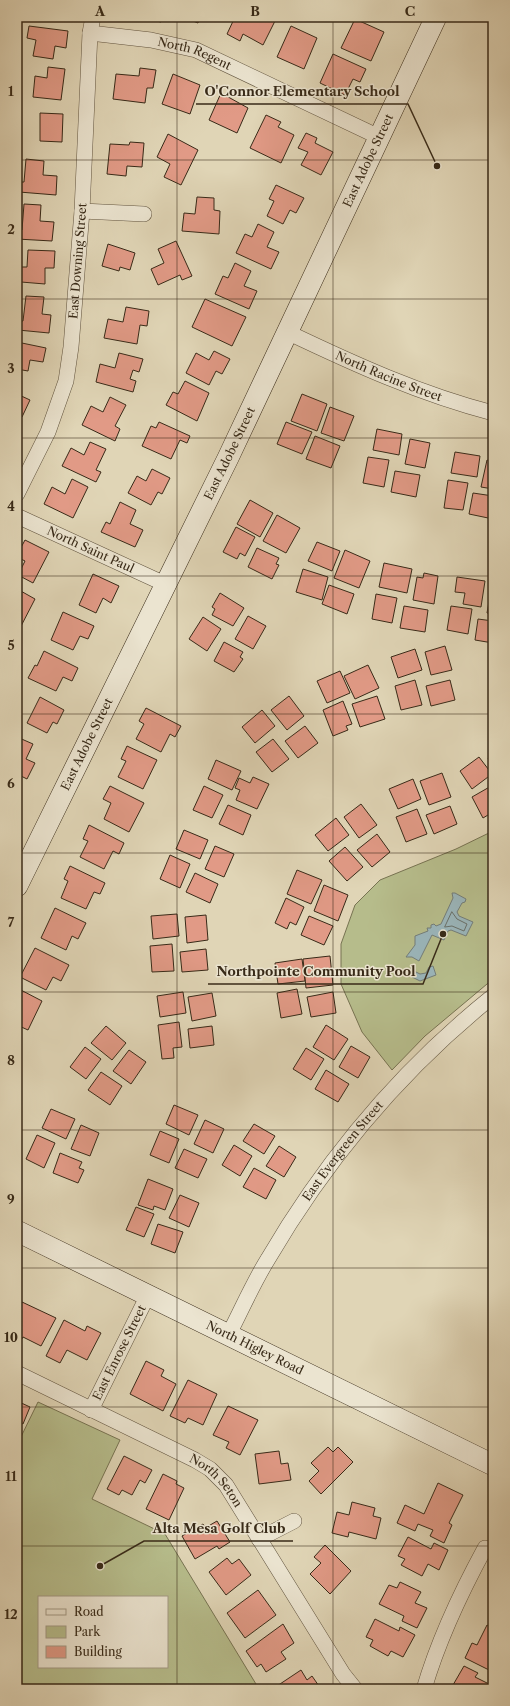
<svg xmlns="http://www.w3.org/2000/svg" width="510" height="1706" viewBox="0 0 510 1706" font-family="'Libre Caslon Text',serif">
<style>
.green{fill:#b6bc8b;stroke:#777352;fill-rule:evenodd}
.water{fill:#9ab5ba;stroke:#737d79}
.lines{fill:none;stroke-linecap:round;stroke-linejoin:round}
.shore{stroke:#697069;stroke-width:1}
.building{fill:#e19a86;stroke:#382a18}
.street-casing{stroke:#625540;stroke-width:16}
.secondary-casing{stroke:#382a18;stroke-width:22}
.street{stroke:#ebe4d0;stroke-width:15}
.secondary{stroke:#ebe4d0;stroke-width:21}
.grid{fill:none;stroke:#382a18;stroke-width:1;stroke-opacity:0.55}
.labels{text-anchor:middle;stroke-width:3;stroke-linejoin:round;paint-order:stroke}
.street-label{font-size:12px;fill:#382a18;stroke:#ebe4d0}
.leader{fill:none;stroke:#382a18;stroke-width:1.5}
.callout-dot{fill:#382a18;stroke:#ebe4d0;stroke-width:1.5}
.callout-label{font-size:13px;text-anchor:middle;font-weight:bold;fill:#382a18;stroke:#ebe4d0;stroke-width:3;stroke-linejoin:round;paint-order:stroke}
.neatline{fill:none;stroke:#382a18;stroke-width:1.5}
.grid-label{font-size:13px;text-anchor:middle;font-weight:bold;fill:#382a18}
</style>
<rect width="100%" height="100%" fill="#e0d5b6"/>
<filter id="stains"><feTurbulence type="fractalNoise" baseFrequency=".005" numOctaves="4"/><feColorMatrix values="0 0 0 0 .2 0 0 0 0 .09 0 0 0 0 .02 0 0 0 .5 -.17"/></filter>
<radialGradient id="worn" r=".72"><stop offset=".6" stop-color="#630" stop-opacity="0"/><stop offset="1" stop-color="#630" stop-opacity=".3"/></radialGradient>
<g class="green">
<polygon points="493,831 493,979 425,1036 392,1070 362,1032 341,984 341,944 355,905 380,880 456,849"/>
<path d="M38,1402L120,1440L92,1499L165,1534L259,1689H17V1445ZM39,1597H167V1667H39Z"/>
</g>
<g class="water">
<polygon points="452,893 455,893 466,899 465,902 462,903 457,912 459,916 473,922 466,936 451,930 448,931 444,940 432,935 419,961 412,957 406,957 415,945 415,936 428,931 427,928 431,928 431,925 434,924 436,926 441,924 453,898"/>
<polygon points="433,966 436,975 420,981 412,977 414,971 420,974 426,973 429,967"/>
</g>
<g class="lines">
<polygon class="shore" points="452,912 457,919 467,924 464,931 452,926 445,927"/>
</g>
<g class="building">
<polygon points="136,17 162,17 161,22"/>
<polygon points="183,17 200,17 198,23"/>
<polygon points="235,17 277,17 263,45 243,34 240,41 227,34"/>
<polygon points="355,19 384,32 371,61 341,48"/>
<polygon points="29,26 68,31 66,48 55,46 53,59 33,56 36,40 27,38"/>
<polygon points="291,26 317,38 304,69 277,57"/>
<polygon points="333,54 366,69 360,82 353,79 345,95 320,83"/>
<polygon points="48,67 65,69 61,100 33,97 35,76 47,78"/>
<polygon points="140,68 156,70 153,88 147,88 145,103 113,99 116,74 139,76"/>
<polygon points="173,74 200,85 190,114 162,104"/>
<polygon points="221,93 248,108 237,133 209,120"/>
<polygon points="40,113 63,114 62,142 40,141"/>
<polygon points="266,115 281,122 278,127 294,135 281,163 250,148"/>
<polygon points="306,133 317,138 315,143 333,152 321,175 301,165 308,152 298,148"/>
<polygon points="168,134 198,150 181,185 164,177 170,164 157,157"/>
<polygon points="130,142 144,143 142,167 127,166 126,176 107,174 110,144 129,145"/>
<polygon points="26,159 44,161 43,175 57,176 56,195 19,192 20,182 24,182"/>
<polygon points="276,185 304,198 296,213 290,210 283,224 267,216 274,201 269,199"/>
<polygon points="197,197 214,198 214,210 220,211 219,234 182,231 184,213 195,214"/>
<polygon points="24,204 41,205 40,221 54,222 52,241 17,239 17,229 22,230"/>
<polygon points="258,224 274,232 267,247 279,252 271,269 236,253 245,234 252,237"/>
<polygon points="176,241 192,276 182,280 180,275 158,285 151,269 164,263 158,249"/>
<polygon points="108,244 135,253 130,270 120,267 119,271 102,266"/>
<polygon points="28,250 55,251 54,268 45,268 45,284 21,282 21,267 27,267"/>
<polygon points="235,263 251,271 244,286 257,291 249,309 215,294 223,276 228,278"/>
<polygon points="26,296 44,297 42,314 51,315 49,333 18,330 19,321 23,321"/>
<polygon points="205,299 246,317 232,346 192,327"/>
<polygon points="126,307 149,311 147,326 140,325 137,344 104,338 108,319 123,322"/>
<polygon points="17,342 46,348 43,362 30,360 28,371 17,369"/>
<polygon points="214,351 230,359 222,374 216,371 209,385 186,373 196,353 209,360"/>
<polygon points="119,353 143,359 139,372 133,370 130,379 136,381 133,392 96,382 100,364 115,368"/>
<polygon points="185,381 209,393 197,421 166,405 173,392 178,394"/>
<polygon points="17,394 30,400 22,417 17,414"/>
<polygon points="302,394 327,404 317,431 291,421"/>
<polygon points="110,397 126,405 115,426 120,429 115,441 82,425 91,406 103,412"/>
<polygon points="330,407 354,416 344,441 321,433"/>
<polygon points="159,422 190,436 187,443 180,440 171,459 142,446 151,426 156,428"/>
<polygon points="286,422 312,432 302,454 277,444"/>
<polygon points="377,429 402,434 399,455 373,450"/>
<polygon points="315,436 340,446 331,468 306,459"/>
<polygon points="410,439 430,443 425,468 405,464"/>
<polygon points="90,442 106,449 96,470 101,472 96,482 62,466 71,448 84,455"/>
<polygon points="455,452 480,456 477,477 451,473"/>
<polygon points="368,457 389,460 384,487 363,483"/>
<polygon points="487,460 493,462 493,489 481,487"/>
<polygon points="152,469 170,478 162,494 158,492 151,505 128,493 137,476 146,481"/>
<polygon points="395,471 420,475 416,497 391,492"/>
<polygon points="72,479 88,487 73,518 44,504 52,487 65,494"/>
<polygon points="448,480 468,483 463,510 444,508"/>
<polygon points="473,493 493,496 493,519 469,514"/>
<polygon points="250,500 273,513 260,537 237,524"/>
<polygon points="120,502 136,510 130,524 143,530 135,547 101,532 106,522 110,524"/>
<polygon points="277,515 300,528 286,553 263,541"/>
<polygon points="236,527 255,537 245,556 240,553 237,559 223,552"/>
<polygon points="25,540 49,552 33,583 18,575 25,561 17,557 17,555"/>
<polygon points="317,542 340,551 332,571 308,561"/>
<polygon points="257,548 279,558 276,564 279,565 272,579 248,567"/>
<polygon points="345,550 370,561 359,588 334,578"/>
<polygon points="384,563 412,569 407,593 379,587"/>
<polygon points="303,569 328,577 322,600 296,592"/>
<polygon points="424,573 438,576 434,604 413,600 417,577 423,578"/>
<polygon points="93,574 119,586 111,603 103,598 96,613 79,605"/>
<polygon points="457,577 485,581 481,607 463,604 465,593 455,592"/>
<polygon points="329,585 354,594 347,614 322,604"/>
<polygon points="491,589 493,590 493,614 487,613"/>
<polygon points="19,590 35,599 19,630 17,629 17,594"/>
<polygon points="220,593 244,608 233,626 212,615 215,609 212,607"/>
<polygon points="376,594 397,598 392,623 372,619"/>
<polygon points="404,606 428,610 425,632 400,628"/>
<polygon points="451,606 472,609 468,634 447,630"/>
<polygon points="63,612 94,626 88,639 80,636 73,650 51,640"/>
<polygon points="248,616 266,626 253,649 235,639"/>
<polygon points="203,617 221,629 207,651 189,639"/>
<polygon points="478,619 493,621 493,643 475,640"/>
<polygon points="224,642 243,652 240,657 243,659 234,672 214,661"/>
<polygon points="445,646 452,670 431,675 425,652"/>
<polygon points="415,649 422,670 398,678 391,657"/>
<polygon points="44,651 78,668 72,681 63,677 56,691 28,678 35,665 37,666"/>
<polygon points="368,665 379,688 355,699 344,676"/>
<polygon points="340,671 350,693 327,703 317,681"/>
<polygon points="415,680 422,705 401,710 395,686"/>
<polygon points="450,680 455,700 431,706 426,686"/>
<polygon points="289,696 304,716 287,730 271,710"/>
<polygon points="377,696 385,719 360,727 352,704"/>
<polygon points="40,697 64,710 57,724 53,722 47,733 27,723"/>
<polygon points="343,701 352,724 346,726 348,730 333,736 323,710"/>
<polygon points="146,708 181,726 175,737 170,734 161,752 136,739 144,724 139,721"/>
<polygon points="262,710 275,726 255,743 242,727"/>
<polygon points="305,726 318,743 298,758 285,741"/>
<polygon points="17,737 33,744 26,759 35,763 27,779 17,774"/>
<polygon points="273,739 289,759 272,772 256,752"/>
<polygon points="127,746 157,760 143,789 118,777 126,761 121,759"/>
<polygon points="493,755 493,766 488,758"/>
<polygon points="479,757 492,774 472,789 460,771"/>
<polygon points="216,760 241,771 232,790 208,779"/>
<polygon points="442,773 451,797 429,805 420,781"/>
<polygon points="253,777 269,784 257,809 236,800 240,790 235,788 239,778 250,783"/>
<polygon points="413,779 421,799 398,809 389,789"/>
<polygon points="493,785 493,812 483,818 472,797"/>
<polygon points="110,786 144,803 129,832 104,819 111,803 103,799"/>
<polygon points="204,786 223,795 212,818 193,810"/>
<polygon points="361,804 377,825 359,838 344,817"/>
<polygon points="228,805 251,815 243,835 219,824"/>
<polygon points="450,806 457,824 434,834 426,815"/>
<polygon points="417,809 427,834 406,842 396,817"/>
<polygon points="336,818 349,835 328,851 315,835"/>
<polygon points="89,825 124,843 119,854 113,851 104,869 80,857 88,841 83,839"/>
<polygon points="184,830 208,840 200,859 176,849"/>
<polygon points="377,834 390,852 372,867 357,850"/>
<polygon points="215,846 234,854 224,877 205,869"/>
<polygon points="345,847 363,867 347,881 329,861"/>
<polygon points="170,855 190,864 180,888 160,879"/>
<polygon points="70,866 105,883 100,894 94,892 86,909 61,898 68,881 64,879"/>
<polygon points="297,870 322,880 311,904 287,894"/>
<polygon points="195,873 218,884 210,903 186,892"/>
<polygon points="324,885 348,895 338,921 314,911"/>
<polygon points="286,898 304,907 296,925 290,922 287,929 275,923"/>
<polygon points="55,908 86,923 78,939 72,936 66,950 41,938"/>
<polygon points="177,914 179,936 153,939 151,916"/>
<polygon points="206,915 208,940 187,943 185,917"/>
<polygon points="309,916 333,926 324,945 301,935"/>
<polygon points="172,944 174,971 152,972 150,946"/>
<polygon points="35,948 69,965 61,981 53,977 46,990 20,977"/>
<polygon points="206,949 208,970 182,972 180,952"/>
<polygon points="330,956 333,985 306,988 303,959"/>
<polygon points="302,959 305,981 278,984 275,963"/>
<polygon points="17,988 42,1001 28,1030 17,1025"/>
<polygon points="297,989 302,1014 281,1018 277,993"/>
<polygon points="183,992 186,1013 160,1017 157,996"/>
<polygon points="333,992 336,1013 311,1017 307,997"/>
<polygon points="212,993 216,1016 192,1021 188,997"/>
<polygon points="179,1022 182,1047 173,1048 174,1058 162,1059 158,1025"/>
<polygon points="326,1025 348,1039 334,1060 313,1047"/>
<polygon points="106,1026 126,1043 112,1060 91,1043"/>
<polygon points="212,1026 214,1045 190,1048 188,1029"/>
<polygon points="351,1046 370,1057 358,1078 339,1067"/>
<polygon points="85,1047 101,1059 86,1079 70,1067"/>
<polygon points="306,1048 324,1059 311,1080 293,1069"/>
<polygon points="129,1050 146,1062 131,1084 113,1071"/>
<polygon points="326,1070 349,1084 338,1102 315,1089"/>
<polygon points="101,1072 122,1086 110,1105 88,1090"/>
<polygon points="174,1105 198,1115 189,1135 166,1124"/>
<polygon points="51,1109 75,1119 66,1139 42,1128"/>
<polygon points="205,1120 224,1129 213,1153 194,1144"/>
<polygon points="254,1124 275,1136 264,1154 243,1141"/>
<polygon points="81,1125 99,1133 90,1156 71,1149"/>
<polygon points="160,1131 179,1139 169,1163 150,1155"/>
<polygon points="37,1135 55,1143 44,1168 26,1159"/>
<polygon points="234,1145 252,1156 240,1176 222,1165"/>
<polygon points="279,1146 296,1157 284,1177 266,1166"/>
<polygon points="184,1149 207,1159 198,1178 175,1168"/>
<polygon points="60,1153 82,1162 79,1168 84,1170 78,1183 53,1173"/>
<polygon points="254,1168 276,1180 266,1199 243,1187"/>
<polygon points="148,1179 173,1189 165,1210 154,1206 153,1210 138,1205"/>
<polygon points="180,1195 199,1203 189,1227 169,1218"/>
<polygon points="136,1207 154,1214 144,1237 126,1230"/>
<polygon points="158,1224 183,1232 175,1253 151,1244"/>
<polygon points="22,1302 56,1318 41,1346 23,1337 20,1342 17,1340 17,1312"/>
<polygon points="64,1320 85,1331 87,1326 101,1333 87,1360 67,1350 60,1363 46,1356"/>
<polygon points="146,1361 164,1370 161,1376 176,1384 163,1411 130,1394"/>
<polygon points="188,1380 217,1394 203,1425 188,1418 185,1423 170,1416"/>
<polygon points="17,1401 30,1407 23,1424 17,1421"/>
<polygon points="228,1406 258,1420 240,1455 226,1448 229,1442 213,1435"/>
<polygon points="328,1447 333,1452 338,1447 353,1462 321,1494 309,1481 319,1471 311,1463"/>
<polygon points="279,1451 281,1464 288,1463 291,1480 259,1484 255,1454"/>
<polygon points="124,1456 152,1470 145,1483 140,1480 132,1495 122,1490 119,1495 107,1489"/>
<polygon points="163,1474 177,1481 176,1484 184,1488 169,1520 146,1509"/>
<polygon points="438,1483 463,1495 449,1523 452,1525 444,1543 430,1536 433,1530 418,1524 415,1531 397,1523 405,1505 424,1514"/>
<polygon points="352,1502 375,1508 373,1516 381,1518 376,1539 349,1532 348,1537 332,1533 337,1512 349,1515"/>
<polygon points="217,1521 230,1542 219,1549 217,1546 195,1559 182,1536 203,1524 205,1528"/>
<polygon points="408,1537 431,1549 434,1543 448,1550 439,1570 428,1564 422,1576 401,1565 405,1559 398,1556"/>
<polygon points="325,1545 351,1571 330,1594 310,1574 321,1563 314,1557"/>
<polygon points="227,1558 232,1564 239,1559 251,1575 226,1595 209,1572"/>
<polygon points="400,1582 421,1592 415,1603 427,1608 417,1628 402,1621 404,1616 379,1604 389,1585 397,1588"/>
<polygon points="258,1590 276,1615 245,1638 227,1613"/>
<polygon points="375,1619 399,1631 400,1627 415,1635 403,1657 391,1651 388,1656 370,1646 373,1640 366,1637"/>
<polygon points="283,1624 294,1643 281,1652 286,1659 266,1672 261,1664 257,1667 246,1651"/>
<polygon points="487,1625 493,1628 493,1672 465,1658 472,1643 477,1645"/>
<polygon points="464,1666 478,1673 475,1677 493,1686 493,1689 461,1689 453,1685"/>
<polygon points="301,1670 307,1680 312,1676 321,1689 275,1689 274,1688"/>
</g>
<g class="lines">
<g class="street-casing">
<g id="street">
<path id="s1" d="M90,33L151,40L196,50L379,137"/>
<polyline points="82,211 144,214"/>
<path id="s2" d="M287,332C354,364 420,394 493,413"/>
<path id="s3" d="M17,494L48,432L66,381L71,347L82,211L90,33L93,17"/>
<path id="s4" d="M17,516L165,584"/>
<path id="s5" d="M229,1334C242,1309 253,1283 268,1259C327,1158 402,1069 493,996"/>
<path id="s6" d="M17,1373L195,1460L210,1469L226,1485L343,1674L355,1689"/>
<path id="s7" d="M91,1410L148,1295"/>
<polyline points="259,1539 294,1521"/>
<path d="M424,1689C439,1638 460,1594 485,1548"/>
</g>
</g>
<g class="secondary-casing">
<g id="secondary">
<path id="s8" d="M17,886L228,458L436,17"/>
<path id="s9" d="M17,1231L493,1465"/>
</g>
</g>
<use href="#street" class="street"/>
<use href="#secondary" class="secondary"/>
</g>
<path class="grid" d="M177,17V1689M333,17V1689M17,160H493M17,299H493M17,438H493M17,576H493M17,714H493M17,853H493M17,992H493M17,1130H493M17,1268H493M17,1407H493M17,1546H493"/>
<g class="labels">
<g class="street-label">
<text dy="4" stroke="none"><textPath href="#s1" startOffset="107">North Regent</textPath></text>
<text dy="4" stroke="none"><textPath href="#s8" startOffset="806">East Adobe Street</textPath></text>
<text dy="4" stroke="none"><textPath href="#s3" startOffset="244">East Downing Street</textPath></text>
<text dy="4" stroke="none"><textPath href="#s2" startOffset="111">North Racine Street</textPath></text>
<text dy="4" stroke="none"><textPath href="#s8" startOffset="482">East Adobe Street</textPath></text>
<text dy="4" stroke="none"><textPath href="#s4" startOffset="81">North Saint Paul</textPath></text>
<text dy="4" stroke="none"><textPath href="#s8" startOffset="158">East Adobe Street</textPath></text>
<text dy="4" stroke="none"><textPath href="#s5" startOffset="216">East Evergreen Street</textPath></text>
<text dy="4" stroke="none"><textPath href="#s9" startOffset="265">North Higley Road</textPath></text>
<text dy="4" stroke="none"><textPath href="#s7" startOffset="64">East Enrose Street</textPath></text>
<text dy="4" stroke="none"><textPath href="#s6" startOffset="228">North Seton</textPath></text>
</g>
</g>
<path class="leader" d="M437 166L408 104H196M443 934L423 984H208M100 1566L144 1541H293"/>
<g class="callout-dot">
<circle cx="437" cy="166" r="4"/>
<circle cx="443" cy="934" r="4"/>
<circle cx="100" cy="1566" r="4"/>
</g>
<g class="callout-label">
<text x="302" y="96">O'Connor Elementary School</text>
<text x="316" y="976">Northpointe Community Pool</text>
<text x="219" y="1533">Alta Mesa Golf Club</text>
</g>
<rect width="510" height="1706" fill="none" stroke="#e0d5b6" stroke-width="44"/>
<rect x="38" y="1596" width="130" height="72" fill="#ebe4d0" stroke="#a39a86"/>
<rect x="46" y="1609" width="20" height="6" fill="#ebe4d0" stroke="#a39a86"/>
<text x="74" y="1616" font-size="12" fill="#382a18">Road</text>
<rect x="46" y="1626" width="20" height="12" fill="#b6bc8b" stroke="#a39a86"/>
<text x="74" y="1636" font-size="12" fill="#382a18">Park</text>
<rect x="46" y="1646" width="20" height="12" fill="#e19a86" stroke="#a39a86"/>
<text x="74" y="1656" font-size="12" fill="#382a18">Building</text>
<rect x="22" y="22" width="466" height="1662" class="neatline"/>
<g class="grid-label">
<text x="100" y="16">A</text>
<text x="255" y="16">B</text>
<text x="410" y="16">C</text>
<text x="11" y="96">1</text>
<text x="11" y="234">2</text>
<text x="11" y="373">3</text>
<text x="11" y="511">4</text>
<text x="11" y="650">5</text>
<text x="11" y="788">6</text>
<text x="11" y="927">7</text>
<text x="11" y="1065">8</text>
<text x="11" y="1204">9</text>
<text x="11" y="1342">10</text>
<text x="11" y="1481">11</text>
<text x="11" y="1619">12</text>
</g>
<rect width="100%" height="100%" filter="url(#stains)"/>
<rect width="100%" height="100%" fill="url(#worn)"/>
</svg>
